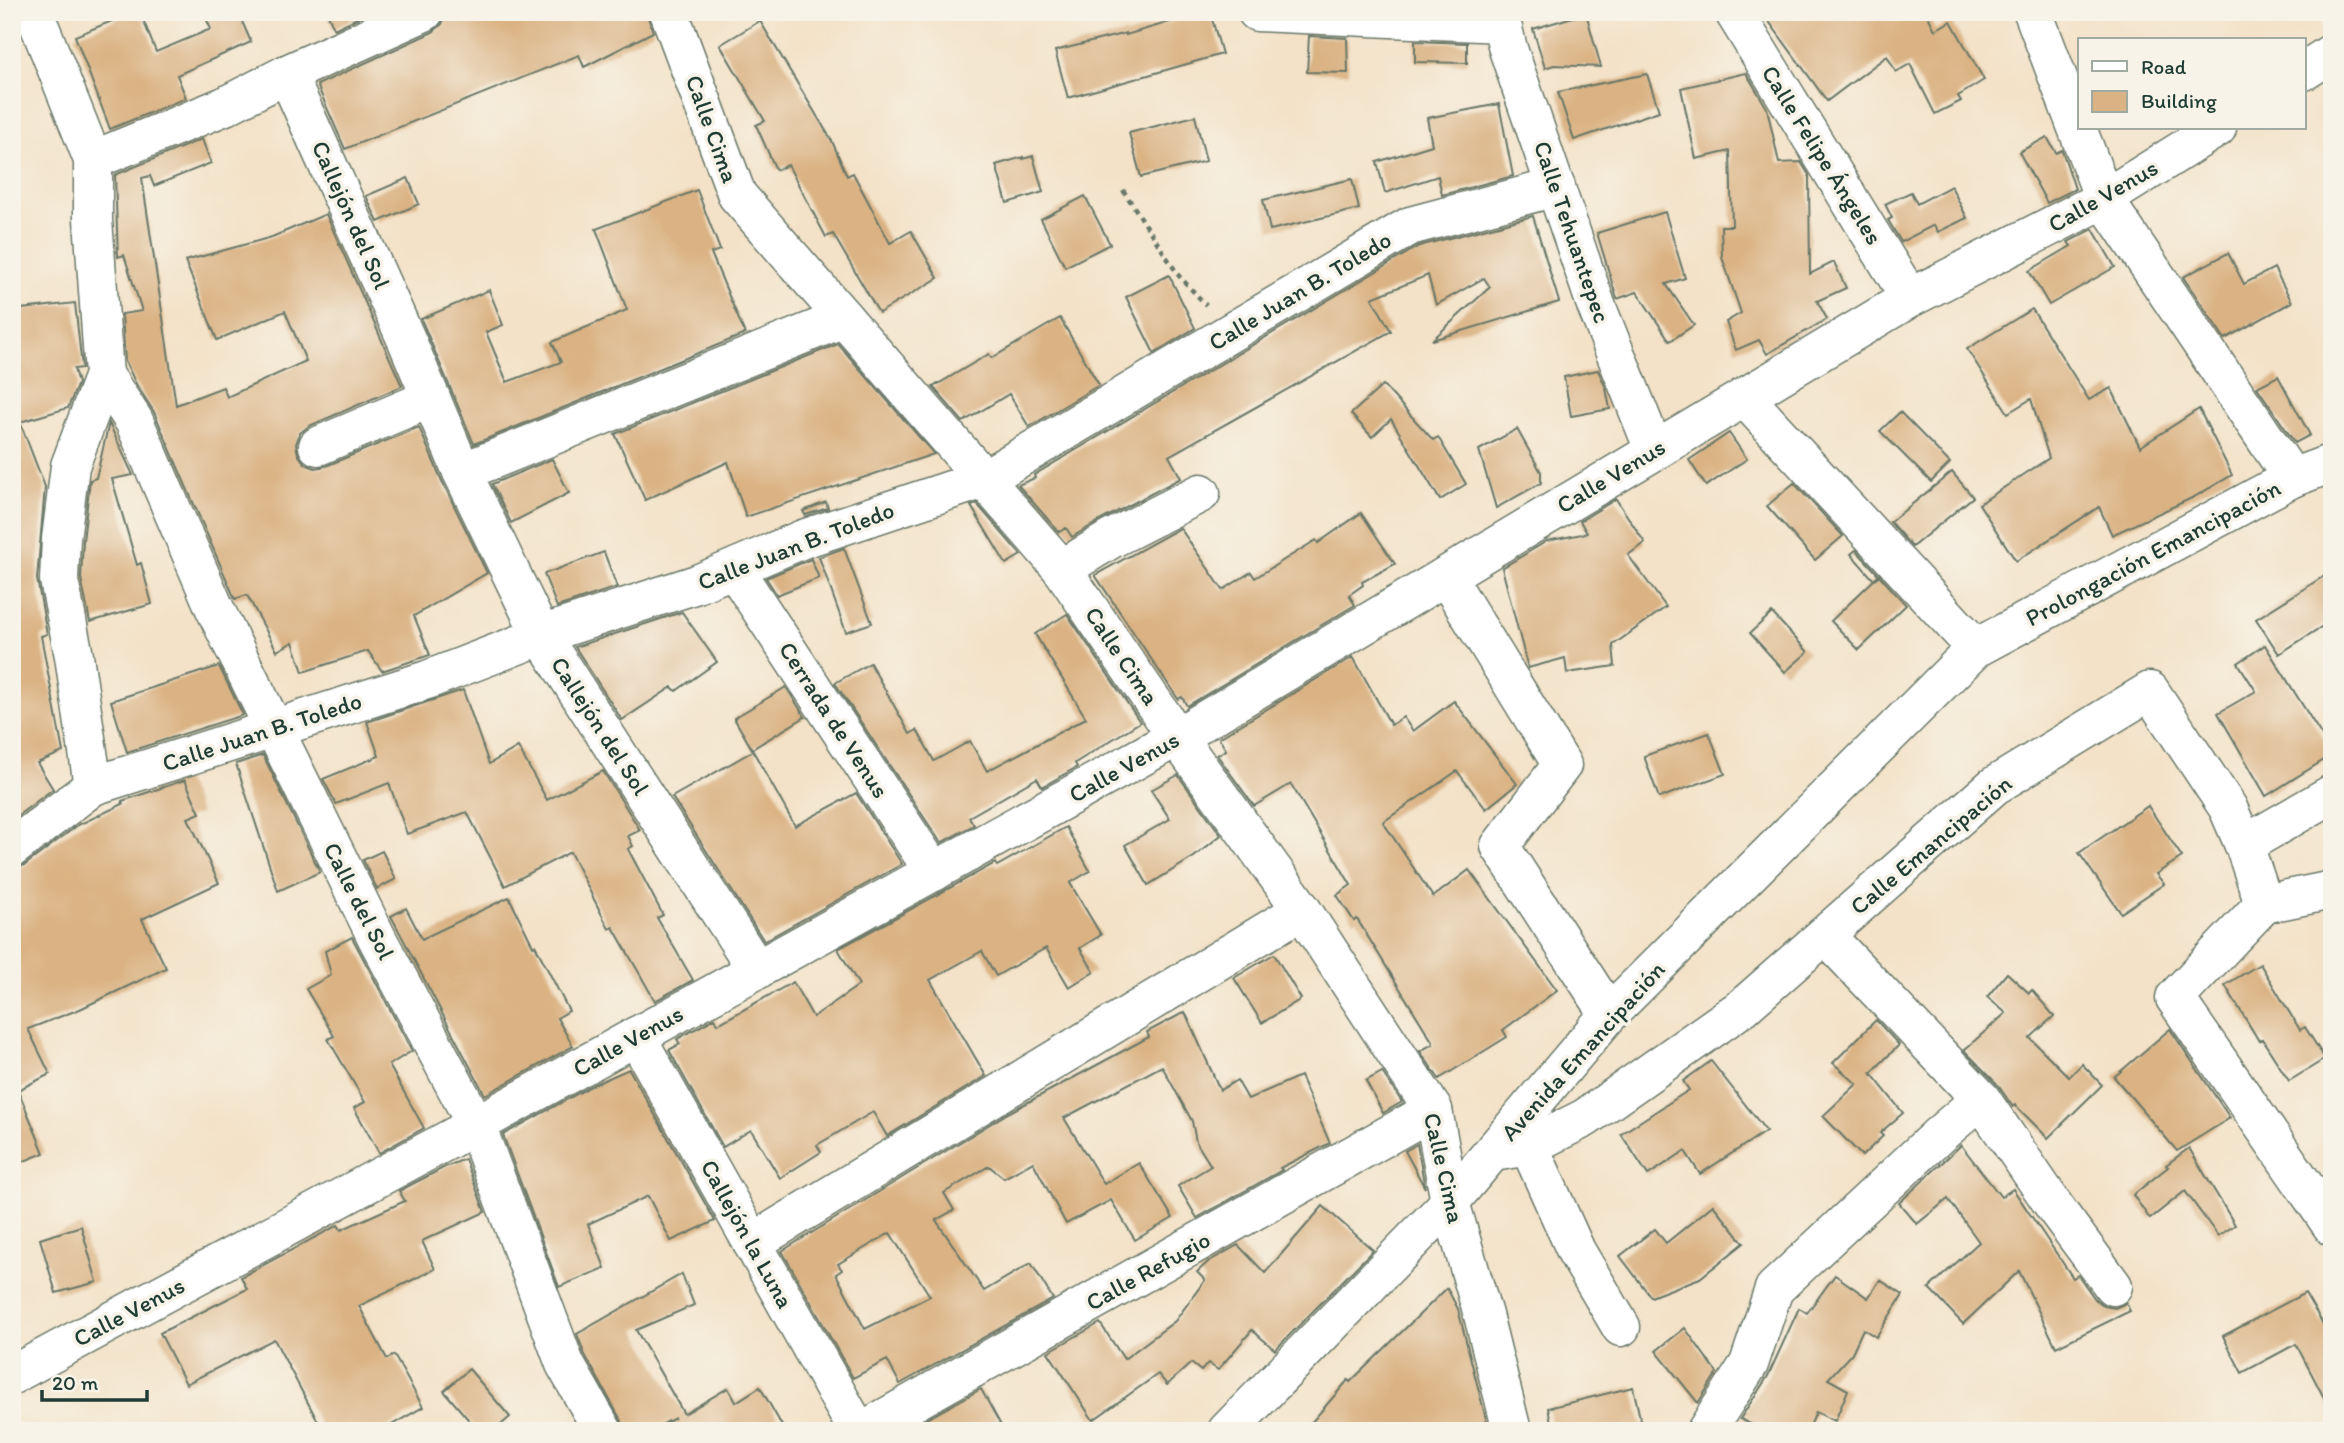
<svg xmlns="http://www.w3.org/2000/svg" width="2344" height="1443" viewBox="0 0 2344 1443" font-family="Itim,sans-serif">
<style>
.building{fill:#dab283;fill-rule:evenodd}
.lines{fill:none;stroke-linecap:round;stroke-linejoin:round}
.minor-casing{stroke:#697768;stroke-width:41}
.path{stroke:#697768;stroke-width:4.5;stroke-dasharray:5 5;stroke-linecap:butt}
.minor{stroke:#fff;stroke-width:38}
.labels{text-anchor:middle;stroke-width:7;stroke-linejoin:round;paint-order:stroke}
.street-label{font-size:24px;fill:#1f3d34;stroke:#f7f3e8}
</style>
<rect width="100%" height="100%" fill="#f7f3e8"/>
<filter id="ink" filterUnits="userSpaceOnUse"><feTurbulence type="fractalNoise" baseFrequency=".0143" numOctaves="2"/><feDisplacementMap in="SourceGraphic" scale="14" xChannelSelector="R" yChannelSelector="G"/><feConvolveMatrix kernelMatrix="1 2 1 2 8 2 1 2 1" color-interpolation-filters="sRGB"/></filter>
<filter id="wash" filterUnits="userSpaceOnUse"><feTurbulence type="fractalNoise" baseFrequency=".00686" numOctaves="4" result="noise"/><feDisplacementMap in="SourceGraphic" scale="28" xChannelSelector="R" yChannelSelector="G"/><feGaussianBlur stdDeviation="1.57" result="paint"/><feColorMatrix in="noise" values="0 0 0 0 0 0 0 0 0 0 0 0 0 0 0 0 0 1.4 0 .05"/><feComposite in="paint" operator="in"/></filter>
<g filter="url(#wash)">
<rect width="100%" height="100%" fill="#f3e2c8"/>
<g id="blocks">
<g class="building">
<polygon points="134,12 140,12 156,52 211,29 203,12 238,12 251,42 177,75 186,98 110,129 75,36"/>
<polygon points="327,12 370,12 334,29"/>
<polygon points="446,12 646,12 653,32 584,67 579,55 345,149 317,85 433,32 442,24"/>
<polygon points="1204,12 1210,12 1222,54 1068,98 1055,51 1126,33 1126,35"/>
<polygon points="1762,12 1926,12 1935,30 1951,21 1984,80 1958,96 1961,101 1935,114 1910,64 1896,72 1887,56 1827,101"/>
<polygon points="1586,13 1601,67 1554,65 1545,68 1533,29"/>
<polygon points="760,21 832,141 847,176 853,173 890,243 911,231 938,278 879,313 833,234 826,237 788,165 776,170 756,125 765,121 720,45"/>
<polygon points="1309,36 1347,38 1348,73 1307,72"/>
<polygon points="1415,41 1467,43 1467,63 1415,62"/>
<polygon points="1746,73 1767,108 1779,163 1801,162 1809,175 1810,274 1834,262 1846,288 1817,301 1827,319 1767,354 1759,340 1736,350 1726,322 1741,313 1722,257 1721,226 1732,226 1730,151 1696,159 1681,88"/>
<polygon points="1647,74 1659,111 1574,140 1558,92"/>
<polygon points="1499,104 1513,176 1442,195 1438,176 1385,193 1377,162 1432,145 1427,118"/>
<polygon points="1195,116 1206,161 1141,177 1129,133"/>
<polygon points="2047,137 2056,153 2062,150 2075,189 2047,203 2019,152"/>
<polygon points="202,139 211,163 154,186 150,176 142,178 176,405 223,387 227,397 306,361 285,311 217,340 185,261 272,237 326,214 402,386 309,426 300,433 296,444 298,454 305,464 315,468 326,466 419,427 442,481 487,573 414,616 430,655 382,671 368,651 303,672 293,642 277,651 247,595 235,599 154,412 136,384 125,361 122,314 142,311 124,255 118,257 115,175"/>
<polygon points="1033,156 1043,192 1007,203 996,165 1023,157 1023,159"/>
<polygon points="408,178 419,204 378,222 366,196"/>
<polygon points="1352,179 1359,209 1270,230 1263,200"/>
<polygon points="1951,186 1967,218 1938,232 1934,225 1901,242 1888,220 1892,218 1885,204 1911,192 1917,204"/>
<polygon points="697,190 720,250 711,253 745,334 474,444 421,319 489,290 503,325 486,332 507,382 561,362 552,342 627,310 596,229"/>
<polygon points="1085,196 1110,244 1065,267 1041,219"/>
<polygon points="1665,212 1685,278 1666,284 1694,325 1670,341 1637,292 1617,299 1597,233"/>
<polygon points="1533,216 1559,302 1432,340 1490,287 1484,278 1436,305 1428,275 1372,298 1391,331 1169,456 1181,478 1101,520 1072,537 1066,528 1059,532 1018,485 1035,478 1034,475 1419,246"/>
<polygon points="2093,229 2115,267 2049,305 2029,271 2071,246 2068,242"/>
<polygon points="2228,253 2244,284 2274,268 2292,302 2225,339 2183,277"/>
<polygon points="1169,275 1195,328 1154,353 1126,297"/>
<polygon points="75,303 82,368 74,369 78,383 68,408 20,422 45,487 37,579 47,634 41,636 63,752 37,763 53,789 12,820 12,310"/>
<polygon points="2032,309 2089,400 2111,388 2140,447 2199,409 2232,475 2194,497 2112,535 2099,507 2016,561 1979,504 2049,458 2031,399 2008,413 1967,349"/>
<polygon points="1060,318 1099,385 1029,427 1009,394 963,422 933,387 989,354 992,358"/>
<polygon points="838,344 934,454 746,517 728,462 645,500 615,434"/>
<polygon points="1598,370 1606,388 1610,409 1571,416 1564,377"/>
<polygon points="2278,376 2310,435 2295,443 2257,387"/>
<polygon points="1383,385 1433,440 1438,437 1466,484 1440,500 1391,419 1372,437 1351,414"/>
<polygon points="1900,412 1950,463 1931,482 1880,431"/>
<polygon points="109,423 133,475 112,479 137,565 141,563 152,604 90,622 81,578 83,541 90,480 96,478"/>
<polygon points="1517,429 1541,472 1541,483 1496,508 1479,450"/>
<polygon points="1729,433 1747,459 1706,486 1689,460"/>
<polygon points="552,459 569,493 511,523 492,484"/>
<polygon points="1952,472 1973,497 1912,547 1890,522"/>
<polygon points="1794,483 1843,536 1815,560 1767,506"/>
<polygon points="1616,499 1645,543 1628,555 1666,607 1613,645 1615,666 1567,673 1565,658 1528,668 1502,568 1547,541 1587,533 1580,521"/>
<polygon points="826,502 828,508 805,515 803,511"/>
<polygon points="977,504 1021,555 1006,564 971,506"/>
<polygon points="1361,513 1395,564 1362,582 1363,585 1349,595 1355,605 1187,706 1182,697 1178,699 1095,575 1180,528 1223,590 1251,572 1255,578 1316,540 1318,543"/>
<polygon points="844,548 872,623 846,632 819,557"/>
<polygon points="1856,550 1879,575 1873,579 1851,554"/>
<polygon points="604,552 617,587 557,607 544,574"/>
<polygon points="811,559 819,578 777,595 766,578"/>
<polygon points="2332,571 2332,620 2279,654 2256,619"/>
<polygon points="1879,575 1906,605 1859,650 1831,621"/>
<polygon points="682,612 717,662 676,691 672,687 622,720 575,647"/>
<polygon points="1772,613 1808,652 1785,672 1750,633"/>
<polygon points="1067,614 1140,722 1075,763 1077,767 1042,787 1037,778 969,817 974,825 941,843 835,683 870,663 910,734 917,730 934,761 970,741 987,771 1086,718 1035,634"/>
<polygon points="2265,645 2332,752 2332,755 2266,796 2218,713 2256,691 2238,663"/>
<polygon points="1353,657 1391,725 1403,717 1413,731 1454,701 1517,784 1486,809 1457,771 1383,822 1433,897 1469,870 1557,990 1503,1030 1507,1037 1439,1079 1420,1051 1433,1044 1432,1041 1357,919 1354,921 1337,895 1351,885 1291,784 1254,806 1217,755 1226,750 1219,738"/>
<polygon points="219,666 243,715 127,752 111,701"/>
<polygon points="786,687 805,717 752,749 734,718"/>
<polygon points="463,690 489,764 518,747 547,800 603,771 640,830 628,836 633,846 628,849 663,915 657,918 693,980 655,1001 613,927 609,929 570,852 505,886 467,812 407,834 389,783 336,804 323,779 379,756 367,722"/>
<polygon points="1709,733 1725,774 1659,798 1644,756"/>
<polygon points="753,751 795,826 856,793 902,864 764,941 672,797"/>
<polygon points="263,755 320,872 278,891 236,764"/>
<polygon points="1178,775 1221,835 1194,857 1148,885 1125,845 1170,819 1151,790"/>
<polygon points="185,780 200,813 188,818 219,883 142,919 166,968 80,1009 28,1029 50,1074 18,1090 44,1153 12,1166 12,869 25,865 78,825 123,804 122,801"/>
<polygon points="2148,806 2182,857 2156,874 2164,884 2121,913 2079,853"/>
<polygon points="1066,827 1090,871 1070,883 1101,935 1080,948 1094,972 1069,987 1046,948 996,976 982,951 930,980 986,1076 887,1136 873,1112 817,1145 821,1152 780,1178 751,1130 723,1147 669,1050 680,1044 677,1039 715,1018 718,1024 793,982 813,1017 859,985 838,949 995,863 997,866"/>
<polygon points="382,851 396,879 377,889 363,860"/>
<polygon points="509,897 533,946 535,945 569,1011 557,1018 573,1046 485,1095 391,916 406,908 422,939"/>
<polygon points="352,937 412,1051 389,1065 424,1128 379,1153 354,1108 365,1102 328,1039 334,1036 306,989 331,975 325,951"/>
<polygon points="1274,954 1301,999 1262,1023 1234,978"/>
<polygon points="2260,964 2300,1030 2305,1027 2325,1059 2289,1081 2262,1039 2259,1041 2225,985"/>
<polygon points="2007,973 2029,993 2032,990 2054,1016 2030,1038 2069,1077 2082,1064 2102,1085 2048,1138 2015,1105 2013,1107 1997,1084 1964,1050 2006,1013 1987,997"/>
<path d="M1185,1012L1220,1090L1237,1080L1248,1099L1300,1076L1330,1143L1280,1168L1282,1170L1197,1218L1178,1186L1211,1166L1196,1142L1192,1121L1162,1066L1064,1118L1104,1184L1139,1163L1173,1218L1135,1240L1111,1200L1066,1224L1033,1162L1004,1178L989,1166L944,1193L954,1210L936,1220L984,1291L1031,1263L1053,1299L900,1384L887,1360L853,1378L782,1251L1008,1113L1149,1037L1147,1032ZM890,1233L930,1296L865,1329L836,1274L842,1270L838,1264Z"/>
<polygon points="1876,1020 1899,1045 1871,1073 1903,1113 1880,1133 1883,1136 1862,1156 1823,1116 1857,1084 1833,1063"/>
<polygon points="2170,1029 2230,1118 2177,1151 2114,1077"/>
<polygon points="1711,1061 1766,1131 1700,1174 1685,1151 1648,1175 1621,1134 1689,1090 1683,1081"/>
<polygon points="629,1069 715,1221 671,1241 648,1196 588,1224 605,1268 559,1287 503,1135 595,1084"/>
<polygon points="1382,1072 1402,1102 1383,1113 1366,1081"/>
<polygon points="1417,1144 1425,1188 1405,1151"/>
<polygon points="1961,1145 2001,1197 2013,1189 2073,1278 2078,1275 2095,1299 2104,1306 2115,1308 2126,1303 2130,1311 2056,1347 2019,1271 1963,1324 1929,1288 1979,1242 1948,1199 1917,1224 1899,1203"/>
<polygon points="2189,1148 2235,1225 2218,1236 2185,1191 2150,1219 2133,1195 2168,1167 2166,1165"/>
<polygon points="465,1159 485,1212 422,1241 435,1269 359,1306 387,1359 394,1355 423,1407 381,1431 323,1431 274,1339 186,1384 160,1333 247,1289 241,1277 338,1225 341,1230 405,1201 399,1191 445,1167"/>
<polygon points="1713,1205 1744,1243 1700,1278 1651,1297 1620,1256 1655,1229 1666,1243"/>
<polygon points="1323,1206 1373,1250 1275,1350 1252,1330 1218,1370 1208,1363 1201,1371 1191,1363 1167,1385 1158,1374 1093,1420 1048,1352 1100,1323 1124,1359 1175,1321 1205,1280 1197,1272 1208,1262 1238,1245 1265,1273"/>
<polygon points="81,1226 97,1282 56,1293 40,1239"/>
<polygon points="682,1274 694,1305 636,1330 684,1414 728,1388 736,1402 760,1387 785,1431 653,1431 675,1418 650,1431 627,1431 585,1355 577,1334"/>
<polygon points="1835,1275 1868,1298 1880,1280 1903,1295 1876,1337 1863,1329 1852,1353 1828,1379 1848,1390 1835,1421 1816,1412 1808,1431 1765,1431 1740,1419 1768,1376 1799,1308 1807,1313"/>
<polygon points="1447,1288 1458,1309 1489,1431 1304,1431 1348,1380 1350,1382"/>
<polygon points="2305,1293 2323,1324 2332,1318 2332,1413 2296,1344 2242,1373 2223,1336"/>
<polygon points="1685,1328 1717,1373 1698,1403 1656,1351"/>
<polygon points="469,1369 510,1417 494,1431 478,1431 444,1391"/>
<polygon points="1633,1387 1643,1431 1553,1431 1548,1408"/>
<polygon points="981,1389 1004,1431 924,1431 920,1423"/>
</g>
</g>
</g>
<g filter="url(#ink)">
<use href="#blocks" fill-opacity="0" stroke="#697768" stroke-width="2"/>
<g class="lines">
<g class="minor-casing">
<g id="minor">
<polyline points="34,12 93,160 93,219 104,375 70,466 61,539 59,580 74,656 93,786"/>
<polyline points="669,12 737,195 1062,569 1177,737 1302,910 1433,1110 1450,1202 1483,1315 1512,1431"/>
<polyline points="1257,12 1502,23"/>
<polyline points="1499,12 1508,49 1596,305 1654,450"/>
<polyline points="1734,12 1910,298"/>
<polyline points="2033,12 2104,199 2292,478"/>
<polyline points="2304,71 2332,53"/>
<polyline points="287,74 407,341 462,472 541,635 757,970"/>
<polyline points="93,160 225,106 287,74 424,12"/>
<polyline points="104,375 134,421 215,609 377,938 476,1125 565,1364 603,1431"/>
<polyline points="1744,397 1976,648"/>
<polyline points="318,446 431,398"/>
<polyline points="462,472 844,318"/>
<polyline points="734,569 934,872"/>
<polyline points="1062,569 1111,539 1201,493"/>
<polyline points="1446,576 1562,765 1500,846 1609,1014"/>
<polyline points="2244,845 2332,794"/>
<polyline points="12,848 93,786 427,680 559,629 697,584 803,539 984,479 1410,226 1556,187"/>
<polyline points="2264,904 2175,998 2332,1226"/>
<polyline points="2264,904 2332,890"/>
<polyline points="1825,935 1981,1099 2056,1209 2113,1286"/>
<polyline points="636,1036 858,1431"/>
<polyline points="1529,1146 1576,1251 1621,1327"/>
<polyline points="1493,1152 1529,1146 1585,1118 1743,1007 1994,786 2150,691 2228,808 2244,845 2264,904"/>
<polyline points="752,1243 1302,910"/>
<polyline points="12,1375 476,1125 1177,737 1910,298 2104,199 2217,128"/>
<polyline points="862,1431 1433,1110"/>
<polyline points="1227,1431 1450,1202 1609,1014 1976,648 2292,478 2332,463"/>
<polyline points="1706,1431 1749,1364 1774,1289 1939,1135 1981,1099"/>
</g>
</g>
<polyline class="path" points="1123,190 1179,276 1206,305"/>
<use href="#minor" class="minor"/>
</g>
</g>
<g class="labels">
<g class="street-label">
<text transform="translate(712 129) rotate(70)" y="8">Calle Cima</text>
<text transform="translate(1822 155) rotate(58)" y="8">Calle Felipe Ángeles</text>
<text transform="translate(2103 196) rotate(-30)" y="8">Calle Venus</text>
<text transform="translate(351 215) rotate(66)" y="8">Callejón del Sol</text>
<text transform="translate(1572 232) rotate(71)" y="8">Calle Tehuantepec</text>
<text transform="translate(1300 291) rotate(-31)" y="8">Calle Juan B. Toledo</text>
<text transform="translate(1611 476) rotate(-31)" y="8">Calle Venus</text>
<text transform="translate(796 546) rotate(-21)" y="8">Calle Juan B. Toledo</text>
<text transform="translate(2153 553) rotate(-28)" y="8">Prolongación Emancipación</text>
<text transform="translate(1122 656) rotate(56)" y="8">Calle Cima</text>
<text transform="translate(834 720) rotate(57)" y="8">Cerrada de Venus</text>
<text transform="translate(600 726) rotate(57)" y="8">Callejón del Sol</text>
<text transform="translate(262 732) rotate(-18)" y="8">Calle Juan B. Toledo</text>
<text transform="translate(1124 767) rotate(-29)" y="8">Calle Venus</text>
<text transform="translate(1931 845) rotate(-40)" y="8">Calle Emancipación</text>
<text transform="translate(359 901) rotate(63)" y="8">Calle del Sol</text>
<text transform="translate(628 1041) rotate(-29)" y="8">Calle Venus</text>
<text transform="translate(1583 1051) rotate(-48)" y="8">Avenida Emancipación</text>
<text transform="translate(1444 1168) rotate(77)" y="8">Calle Cima</text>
<text transform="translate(747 1234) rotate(61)" y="8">Callejón la Luna</text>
<text transform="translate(1148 1271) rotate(-29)" y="8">Calle Refugio</text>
<text transform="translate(129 1312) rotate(-28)" y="8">Calle Venus</text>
</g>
</g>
<rect width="2344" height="1443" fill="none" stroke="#f7f3e8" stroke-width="42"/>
<rect x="2078" y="38" width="228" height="91" fill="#f7f3e8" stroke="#a1aaa0" stroke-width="2"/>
<rect x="2092" y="61" width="35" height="10" fill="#ffffff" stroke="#a1aaa0" stroke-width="2"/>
<text x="2141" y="74" font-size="21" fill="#1f3d34">Road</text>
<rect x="2092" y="91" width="35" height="21" fill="#dab283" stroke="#a1aaa0" stroke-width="2"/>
<text x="2141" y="108" font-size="21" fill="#1f3d34">Building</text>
<path d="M42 1390v10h105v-10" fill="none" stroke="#1f3d34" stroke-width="3.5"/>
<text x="52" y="1390" font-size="21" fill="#1f3d34" stroke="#f7f3e8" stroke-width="5" paint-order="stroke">20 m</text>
</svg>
